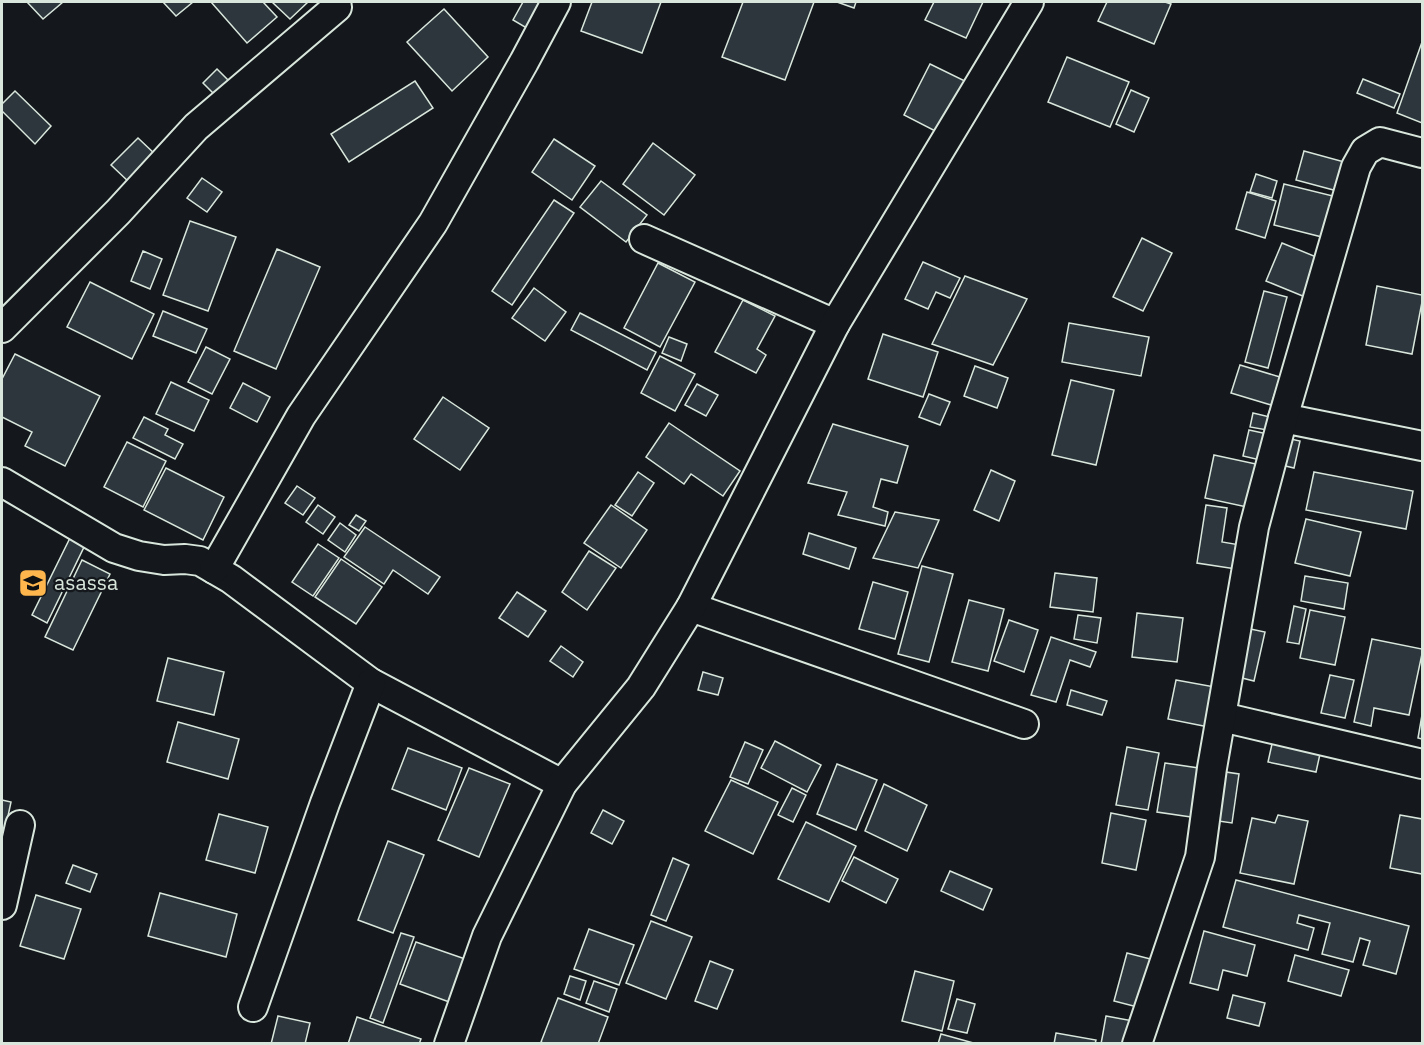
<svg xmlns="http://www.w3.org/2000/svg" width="1424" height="1045" viewBox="0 0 1424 1045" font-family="'IBM Plex Sans',sans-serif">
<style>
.building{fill:#2c363c;stroke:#d8e6dc;stroke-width:1.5}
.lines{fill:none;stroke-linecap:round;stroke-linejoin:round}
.street-casing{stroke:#d8e6dc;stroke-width:32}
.street{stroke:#14181c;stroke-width:28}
.labels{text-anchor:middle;stroke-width:4.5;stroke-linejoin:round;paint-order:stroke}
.poi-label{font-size:21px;fill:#d8e6dc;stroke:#14181c;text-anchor:start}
</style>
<rect width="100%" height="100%" fill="#14181c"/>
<g class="building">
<polygon points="27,2 63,2 43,19"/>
<polygon points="163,2 193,2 176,16"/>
<polygon points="211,2 263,2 277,17 247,43"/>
<polygon points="272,2 308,2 290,19"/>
<polygon points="523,2 537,2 544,5 530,30 513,20"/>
<polygon points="592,2 661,2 642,53 581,31"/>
<polygon points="743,2 814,2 785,80 722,57"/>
<polygon points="837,2 856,2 854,8"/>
<polygon points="934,2 983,2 966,38 925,20"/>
<polygon points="1107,2 1165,2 1171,4 1154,44 1098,21"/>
<polygon points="444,9 488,57 452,91 407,42"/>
<polygon points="1422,42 1422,123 1397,113"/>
<polygon points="1067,57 1129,82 1110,127 1048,102"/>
<polygon points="930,64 969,83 943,135 904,115"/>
<polygon points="217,69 236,88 222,102 203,83"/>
<polygon points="1363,79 1400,94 1394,108 1357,93"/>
<polygon points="415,81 433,108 349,162 331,134"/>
<polygon points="1131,90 1149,98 1134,132 1116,124"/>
<polygon points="15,91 51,126 35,144 2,111 2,104"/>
<polygon points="138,138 157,156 130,183 111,165"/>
<polygon points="554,139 595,166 572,200 532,172"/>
<polygon points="653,143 695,175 664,215 623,184"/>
<polygon points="1304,151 1348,163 1341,192 1296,180"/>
<polygon points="1256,174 1277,181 1272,198 1250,192"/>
<polygon points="202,178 222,192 207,212 187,198"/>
<polygon points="601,181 647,215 626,242 580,207"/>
<polygon points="1284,184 1341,198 1330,239 1274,225"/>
<polygon points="1247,192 1276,201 1265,238 1236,229"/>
<polygon points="554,200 574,213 512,305 492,291"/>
<polygon points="190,221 236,237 208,311 163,295"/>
<polygon points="1142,238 1172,253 1143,311 1113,297"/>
<polygon points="1282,243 1326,261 1310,299 1266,281"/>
<polygon points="277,249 320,267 276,369 234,351"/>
<polygon points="143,251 162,259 150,289 131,281"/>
<polygon points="923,262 960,278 950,298 936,292 928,309 905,299"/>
<polygon points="658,263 695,282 660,347 624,328"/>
<polygon points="965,276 1027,299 993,365 932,344"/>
<polygon points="90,282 154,314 132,359 67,327"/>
<polygon points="1377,286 1422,295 1422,302 1412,354 1366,345"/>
<polygon points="534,288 566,312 545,341 512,318"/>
<polygon points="1264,291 1287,297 1268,368 1245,362"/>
<polygon points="743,300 775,316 757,349 766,355 756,373 715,352"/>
<polygon points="163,311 207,329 196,353 153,336"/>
<polygon points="580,313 656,352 647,370 571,330"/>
<polygon points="1069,323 1149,337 1141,376 1062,362"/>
<polygon points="883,334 938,352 923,397 868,379"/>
<polygon points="669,337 687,344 681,361 662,353"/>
<polygon points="206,347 230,359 212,394 188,382"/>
<polygon points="15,354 100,396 65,466 25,446 32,432 2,417 2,379"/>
<polygon points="660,356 695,374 675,411 641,393"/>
<polygon points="1240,365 1280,377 1271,405 1231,393"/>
<polygon points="975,366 1008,378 997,408 964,396"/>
<polygon points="1071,380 1114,390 1096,465 1052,455"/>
<polygon points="171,382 209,400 194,431 156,414"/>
<polygon points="243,383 270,397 257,422 230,408"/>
<polygon points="697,384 718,395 706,416 685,405"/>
<polygon points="929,394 950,402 940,425 919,417"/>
<polygon points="443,397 489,428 460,470 414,439"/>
<polygon points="1253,413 1270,417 1267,430 1250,427"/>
<polygon points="144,417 168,429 165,435 183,444 175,459 133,438"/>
<polygon points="669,423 740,471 723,496 691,474 684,484 646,457"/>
<polygon points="833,424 908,446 897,483 881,479 873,507 888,512 885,526 838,515 847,492 808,483"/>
<polygon points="1249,430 1300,441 1294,468 1243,456"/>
<polygon points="127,442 166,461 143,507 104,487"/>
<polygon points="1214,455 1279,469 1270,512 1205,498"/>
<polygon points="166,468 224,497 203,540 144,510"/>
<polygon points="991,470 1015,481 999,521 974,510"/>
<polygon points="638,472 654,483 632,516 615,505"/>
<polygon points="1314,472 1413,491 1406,529 1306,510"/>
<polygon points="297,486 315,498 303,515 285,503"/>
<polygon points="318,505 335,517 323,534 306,522"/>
<polygon points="611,505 647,530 621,568 584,543"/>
<polygon points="1206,505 1227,508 1222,542 1252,547 1249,571 1197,563"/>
<polygon points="895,512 939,520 918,568 873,558"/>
<polygon points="356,515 366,521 359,531 349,525"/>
<polygon points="1306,519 1361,532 1350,576 1295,563"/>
<polygon points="340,523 356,535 345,552 328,540"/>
<polygon points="365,527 440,577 428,594 393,570 384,584 344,557"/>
<polygon points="809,533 856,548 849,569 803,554"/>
<polygon points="71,536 86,543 47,623 32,615"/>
<polygon points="318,544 339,558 313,596 292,582"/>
<polygon points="589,551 616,568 587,610 562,592"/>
<polygon points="341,559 382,587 356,624 315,597"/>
<polygon points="82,560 110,574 73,650 45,637"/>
<polygon points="922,566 953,574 929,662 898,654"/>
<polygon points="1055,573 1097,578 1093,612 1050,607"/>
<polygon points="1305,576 1348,583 1344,609 1301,601"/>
<polygon points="873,582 908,592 895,639 859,629"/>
<polygon points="517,592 546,611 528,637 499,618"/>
<polygon points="969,600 1004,609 988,671 952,662"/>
<polygon points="1294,606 1306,609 1299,644 1287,642"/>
<polygon points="1310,610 1345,617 1335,665 1300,658"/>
<polygon points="1137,613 1183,618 1177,662 1132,657"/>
<polygon points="1078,615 1101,618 1097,643 1074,639"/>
<polygon points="1009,620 1038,630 1024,672 994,661"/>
<polygon points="1241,627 1265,632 1254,681 1230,675"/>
<polygon points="1051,637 1096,652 1090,667 1070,660 1056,702 1031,695"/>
<polygon points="1372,639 1422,649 1422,654 1409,715 1374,708 1371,726 1354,722"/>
<polygon points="561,646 583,662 573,677 550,661"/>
<polygon points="168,658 224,672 214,715 157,701"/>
<polygon points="703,672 723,678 718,695 698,690"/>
<polygon points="1330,675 1354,680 1345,718 1321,713"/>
<polygon points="1176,680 1237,691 1229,731 1168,719"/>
<polygon points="1071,690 1107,701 1102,715 1067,705"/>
<polygon points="1422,715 1422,739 1418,738"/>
<polygon points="178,722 239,739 228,779 167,762"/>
<polygon points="1276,726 1324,736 1316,772 1268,762"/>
<polygon points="775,741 821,765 807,792 761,768"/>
<polygon points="745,742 763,750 748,784 730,777"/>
<polygon points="1127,747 1159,753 1148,810 1116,805"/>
<polygon points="408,748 462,768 446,810 392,789"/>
<polygon points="1165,763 1239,774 1232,823 1157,812"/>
<polygon points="837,764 877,780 856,830 817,814"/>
<polygon points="469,768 510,784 479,857 438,840"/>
<polygon points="731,780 778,802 753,854 705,831"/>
<polygon points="884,784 927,805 907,851 865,831"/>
<polygon points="792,788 806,795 793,822 778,815"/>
<polygon points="2,800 11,802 5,830 2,830"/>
<polygon points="603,810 624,821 612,844 591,833"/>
<polygon points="1111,813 1146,820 1136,870 1102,863"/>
<polygon points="219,814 268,827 255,873 206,860"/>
<polygon points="1278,815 1308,821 1294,884 1240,873 1252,818 1275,823"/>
<polygon points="1400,815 1422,819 1422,874 1390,868"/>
<polygon points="806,822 856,846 829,902 778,879"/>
<polygon points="388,841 424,855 393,933 358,920"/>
<polygon points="854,857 898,879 886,903 842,881"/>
<polygon points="673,858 689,865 666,921 651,915"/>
<polygon points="73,865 97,874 90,892 66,883"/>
<polygon points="950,871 992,889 983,910 941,891"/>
<polygon points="1236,880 1409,926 1396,974 1363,965 1370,941 1360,938 1353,962 1322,954 1330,923 1299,915 1297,923 1314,928 1308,950 1223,927"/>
<polygon points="160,893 237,914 226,957 148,936"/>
<polygon points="36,895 81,909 64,959 20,946"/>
<polygon points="651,921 692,937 666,999 626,983"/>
<polygon points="589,929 634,945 619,985 574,969"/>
<polygon points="1204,931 1255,945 1247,976 1223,970 1218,990 1190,983"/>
<polygon points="401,933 414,937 383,1023 370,1018"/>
<polygon points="416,942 468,960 452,1003 400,984"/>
<polygon points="1127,953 1170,964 1157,1012 1114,1001"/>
<polygon points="1295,955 1349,970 1341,996 1288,981"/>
<polygon points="710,961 733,970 717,1009 695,1001"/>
<polygon points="915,971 954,981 942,1031 902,1021"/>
<polygon points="570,976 586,981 580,1000 564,994"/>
<polygon points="594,981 617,989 609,1012 586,1003"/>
<polygon points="1233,995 1265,1003 1259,1026 1227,1018"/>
<polygon points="558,998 608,1017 598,1044 546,1044 541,1042"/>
<polygon points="957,999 975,1004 967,1033 948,1029"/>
<polygon points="278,1016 310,1023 305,1044 271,1044"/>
<polygon points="1106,1016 1155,1025 1152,1044 1101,1044"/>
<polygon points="357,1017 421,1039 419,1044 348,1044"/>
<polygon points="1056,1033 1096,1040 1095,1044 1054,1044"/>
<polygon points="941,1034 977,1044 938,1044"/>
</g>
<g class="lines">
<g class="street-casing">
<g id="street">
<polyline points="644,239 835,324"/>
<polyline points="2,328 118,212 196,127 337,7"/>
<polyline points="1283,418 1422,446"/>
<polyline points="2,482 114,548 139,556 164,560 185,559 200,561 231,579 371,683 562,784"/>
<polyline points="214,569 301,416 433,223 524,62 556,2"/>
<polyline points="691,607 1024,724"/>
<polyline points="1222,717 1422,764"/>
<polyline points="2,905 20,825"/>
<polyline points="253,1007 325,803 371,683"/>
<polyline points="449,1044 487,936 562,784 641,687 691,607 835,324 1029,2"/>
<polyline points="1137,1044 1200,857 1212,768 1254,527 1283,418 1356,167 1365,151 1380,142 1422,153"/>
</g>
</g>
<use href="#street" class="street"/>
</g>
<defs>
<g id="university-square" transform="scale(1.5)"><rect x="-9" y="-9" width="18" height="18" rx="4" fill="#ffb74d" stroke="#14181c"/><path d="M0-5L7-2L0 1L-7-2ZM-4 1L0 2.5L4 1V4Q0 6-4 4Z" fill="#111"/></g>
</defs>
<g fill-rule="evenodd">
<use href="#university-square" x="33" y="583"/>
</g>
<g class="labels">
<g class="poi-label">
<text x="54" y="590">asassa</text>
</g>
</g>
<rect width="1424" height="1045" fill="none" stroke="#d8e6dc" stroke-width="6"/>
</svg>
